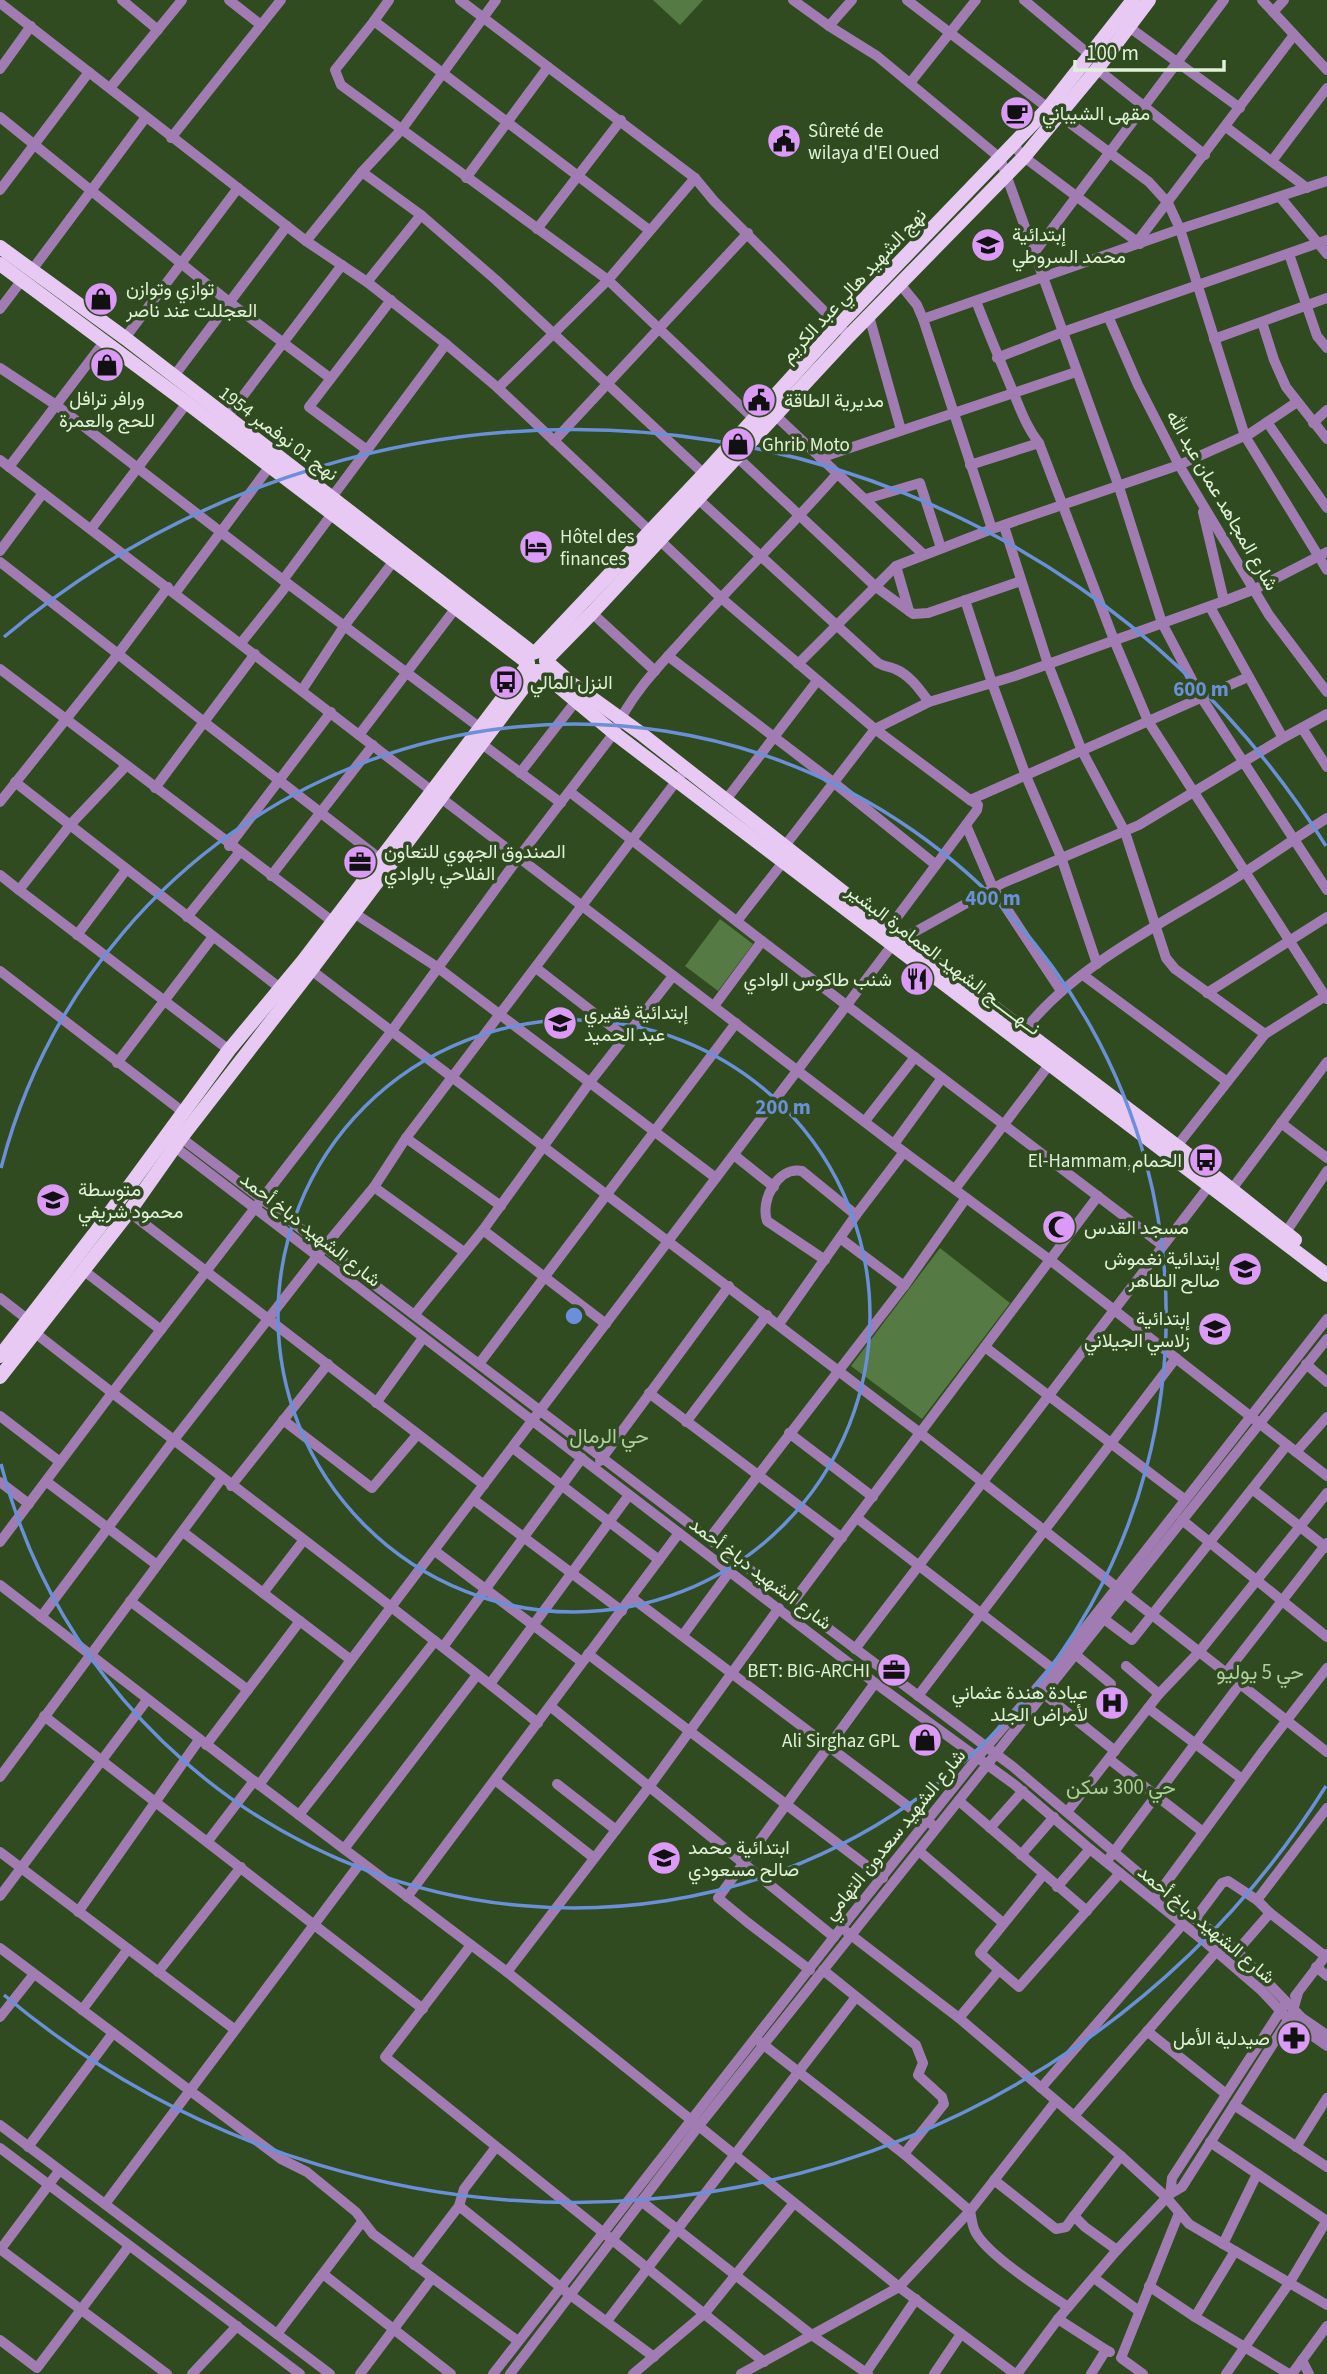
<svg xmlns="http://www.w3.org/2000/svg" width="1327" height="2374" viewBox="0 0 1327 2374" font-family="'Source Sans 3',Vazirmatn,sans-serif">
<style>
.green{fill:#567a43}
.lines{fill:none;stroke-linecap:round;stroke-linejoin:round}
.minor{stroke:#a17cb2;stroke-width:10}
.major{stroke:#e7c9f4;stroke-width:14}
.ring{fill:none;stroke:#6b8fd8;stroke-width:3.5}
.labels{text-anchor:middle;stroke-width:7;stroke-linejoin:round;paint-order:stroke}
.poi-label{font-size:19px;fill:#e0f1d8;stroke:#2f4b1f;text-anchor:start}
.street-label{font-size:19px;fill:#e0f1d8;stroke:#2f4b1f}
.neighbourhood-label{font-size:21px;fill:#aed09d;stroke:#2f4b1f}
.centre{fill:#6b8fd8;stroke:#2f4b1f;stroke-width:3.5}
.ring-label{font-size:21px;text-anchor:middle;font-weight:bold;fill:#6b8fd8;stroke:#2f4b1f;stroke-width:7;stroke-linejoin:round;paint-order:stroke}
</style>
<rect width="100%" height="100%" fill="#2f4b1f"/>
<g class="green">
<polygon points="653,0 703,0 680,25"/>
<polygon points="720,919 753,944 718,991 685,966"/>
<polygon points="940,1248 1010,1303 922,1419 851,1366"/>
</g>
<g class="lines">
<g class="minor">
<polyline points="122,0 158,30"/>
<polyline points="229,0 261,25 281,0"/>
<polyline points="389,0 374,21 649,230"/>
<polyline points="460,0 548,67"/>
<polyline points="793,0 829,26 877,56 1000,158 1119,487 1162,623 1201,697 1327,890"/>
<polyline points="907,0 1048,108"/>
<polyline points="1024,0 1091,56"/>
<polyline points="1262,0 1327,70"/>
<polyline points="0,3 306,241 367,282 446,344 498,388 720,597 875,729 970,800"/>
<polyline points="1273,12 1284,0"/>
<polyline points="374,21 335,70 341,85 608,280 754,419"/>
<polyline points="829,26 852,0"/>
<polyline points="1129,27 1240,108"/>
<polyline points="0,69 31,26"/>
<polyline points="1097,69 1205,155"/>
<polyline points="910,83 976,0"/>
<polyline points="110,88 182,0"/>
<polyline points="1059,115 1149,182 1168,203 1180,229 1245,436 1327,570"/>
<polyline points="0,117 229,302 330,378"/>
<polyline points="1226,127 1307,188"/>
<polyline points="171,138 261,25"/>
<polyline points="1013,145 1024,157 1140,244"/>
<polyline points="1272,161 1327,88"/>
<polyline points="362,172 421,215"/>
<polyline points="466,178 548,67 695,178 714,201 844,331"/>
<polyline points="0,190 89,72"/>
<polyline points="1280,197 1327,254"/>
<polyline points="537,229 621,120"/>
<polyline points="306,241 362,172 402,129 496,0"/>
<polyline points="1137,242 1294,35"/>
<polyline points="1034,253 1224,0"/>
<polyline points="1289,254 1317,336 1327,348"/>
<polyline points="32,270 146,117"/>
<polyline points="367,282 421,215 496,280 704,474"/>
<polyline points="900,284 917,305 923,319 992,529"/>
<path d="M976,301C988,332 1001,363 1014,394C1021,411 1027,428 1039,443L1114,640L1148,721L1327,999"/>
<polyline points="0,309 22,280"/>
<polyline points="869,316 901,430"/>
<polyline points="1108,316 1138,385 1179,465 1269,615 1327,692"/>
<polyline points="923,319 1180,229 1327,181"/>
<polyline points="1262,322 1274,360 1286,387 1327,439"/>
<polyline points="125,338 238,188"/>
<polyline points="1214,339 1327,298"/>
<polyline points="997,358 1063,332 1327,240"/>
<polyline points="0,368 56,405 283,580 479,727"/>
<polyline points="174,376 287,226"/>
<polyline points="498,388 608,280 695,178"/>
<polyline points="775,415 923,554"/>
<polyline points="227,417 342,265"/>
<polyline points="1267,422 1327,508"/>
<polyline points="1313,423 1327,410"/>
<polyline points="554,441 748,233"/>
<polyline points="367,450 309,407 391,300"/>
<polyline points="736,456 876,587 913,614 928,613 1021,581"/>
<polyline points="820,458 1076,372"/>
<polyline points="0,460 359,735"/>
<polyline points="970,465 1039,443"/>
<polyline points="9,467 104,342"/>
<polyline points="332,497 446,344"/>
<path d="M698,499L878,663C885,667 888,666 895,669C910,675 920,690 929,702"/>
<polyline points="866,499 920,483 941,548"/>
<polyline points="1203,512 1224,601"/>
<polyline points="1004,526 1048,664 1082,751 1125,832 1166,958 1175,969 1265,1034"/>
<polyline points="91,529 187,403"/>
<polyline points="0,551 43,493"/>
<polyline points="0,562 118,654 168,587"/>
<polyline points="896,566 909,611"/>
<polyline points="283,580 332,514"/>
<polyline points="176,592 270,466"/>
<polyline points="965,600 992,683 1026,776 1061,857 1097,964"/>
<polyline points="1210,607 1283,738"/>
<polyline points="592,613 655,671"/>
<polyline points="241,643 288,584"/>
<polyline points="668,656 833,782 936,865"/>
<polyline points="798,664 896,566 992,529 1179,465 1251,433 1297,402"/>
<polyline points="0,669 332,921"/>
<polyline points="302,690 345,625 393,562"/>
<polyline points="1302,728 1327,767"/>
<polyline points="482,744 561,803"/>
<polyline points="520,773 576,701"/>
<polyline points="15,782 70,825 126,766"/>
<polyline points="155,788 204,722 379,858"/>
<polyline points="432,791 359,735 455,609"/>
<polyline points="570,792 762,941 1162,1245"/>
<polyline points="441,798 904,1152 1050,1260 1327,1476"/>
<polyline points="725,801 817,681"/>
<polyline points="0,802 118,654 204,722 255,654"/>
<polyline points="966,825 993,888 1061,991"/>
<polyline points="229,846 331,712"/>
<polyline points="784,847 875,729 929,702 1015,676 1224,601 1255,589 1327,552"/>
<polyline points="0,875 19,890"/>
<polyline points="271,876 373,745"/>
<polyline points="354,913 437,967 716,1178"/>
<polyline points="187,917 239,853"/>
<polyline points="737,921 787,857"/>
<polyline points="889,928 977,810 978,805 970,800 1248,677"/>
<polyline points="77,935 126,870"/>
<polyline points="536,968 625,1037"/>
<polyline points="311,970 920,1433 1327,1752"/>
<polyline points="0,971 183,1112"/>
<polyline points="1083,975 1226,1081"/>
<polyline points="1207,993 1327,917"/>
<polyline points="714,1006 762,941"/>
<path d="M1021,1035C1067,971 1157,926 1223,886C1259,864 1292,840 1327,818"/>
<polyline points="229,1050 19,890 70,825 280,988"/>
<polyline points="117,1063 212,938"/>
<polyline points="865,1121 915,1057"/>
<polyline points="1281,1123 1327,1158"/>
<polyline points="176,1134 709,1539 1012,1766 1160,1891 1237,1951 1302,2018 1327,2035"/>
<polyline points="406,1138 501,1206"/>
<polyline points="171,1144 875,1683 1015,1785 1090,1849 1204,1941 1262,1991 1288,2019 1327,2046"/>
<polyline points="894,1144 942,1078"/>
<polyline points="1177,1146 1265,1034 1327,995"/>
<polyline points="734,1155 774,1187"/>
<polyline points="374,1187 464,1252"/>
<polyline points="955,1189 1052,1061"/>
<polyline points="1232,1189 1327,1062"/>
<polyline points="129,1212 484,1485"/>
<polyline points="483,1230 606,1324"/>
<polyline points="1286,1232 1327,1171"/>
<polyline points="840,1238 904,1286"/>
<path d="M825,1260L767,1221C760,1200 778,1166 802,1171L856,1215"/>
<polyline points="83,1270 161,1330"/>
<polyline points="0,1298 27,1319"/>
<polyline points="415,1314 483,1230 590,1082 673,976"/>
<polyline points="779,1324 856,1215 904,1152"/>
<path d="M34,1332C201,1463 373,1589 538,1723"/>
<polyline points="985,1347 1184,1499"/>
<polyline points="479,1364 736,1023"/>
<polyline points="1306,1364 1327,1382"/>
<polyline points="649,1393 842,1538"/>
<polyline points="376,1403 423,1338"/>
<polyline points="0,1416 60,1462"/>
<polyline points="283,1420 372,1488 417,1435"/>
<polyline points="686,1422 767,1315"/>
<polyline points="789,1433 873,1497"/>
<polyline points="513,1448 659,1560"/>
<polyline points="1296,1452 1327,1417"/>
<polyline points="600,1461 729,1286"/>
<polyline points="0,1482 29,1504"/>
<polyline points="47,1482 157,1565"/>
<polyline points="231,1486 328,1364"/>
<polyline points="1252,1489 1327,1548"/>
<polyline points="474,1500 622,1611"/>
<polyline points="857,1518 1053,1669"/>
<polyline points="1182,1520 1327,1637"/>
<polyline points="183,1532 351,1660"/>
<polyline points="709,1539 904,1286 966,1198"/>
<path d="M0,1542L112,1393L391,1032L519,857L614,733C628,699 655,670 680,643C731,585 786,532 837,474"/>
<polyline points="435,1551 582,1662"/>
<polyline points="0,1585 254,1781 507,1972 899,2287 1015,2374"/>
<polyline points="263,1593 303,1541"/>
<polyline points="632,1598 934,1826"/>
<polyline points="130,1601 248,1690"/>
<polyline points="793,1602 1098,1196"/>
<polyline points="41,1617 173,1441 325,1246 374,1187 406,1138 681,775"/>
<polyline points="1104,1619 1132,1640 1287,1445"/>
<polyline points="683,1635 730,1571"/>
<polyline points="443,1647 582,1458"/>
<polyline points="855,1649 1212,1182"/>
<polyline points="588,1654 883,1878"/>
<polyline points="1076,1655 1111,1684"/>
<polyline points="1126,1666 1159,1694"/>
<polyline points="1226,1673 1327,1543"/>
<polyline points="490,1684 629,1495"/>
<polyline points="1044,1694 1115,1751"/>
<polyline points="918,1696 1176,1358"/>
<polyline points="550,1706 834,1937"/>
<polyline points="1148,1708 1242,1779"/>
<polyline points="44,1716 423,2009"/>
<polyline points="206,1745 300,1621"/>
<polyline points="1109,1759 1203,1832"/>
<polyline points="0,1777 222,1478"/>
<polyline points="495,1780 594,1858"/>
<polyline points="557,1784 616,1830"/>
<polyline points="259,1785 351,1660 893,944 1003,883 1139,825 1283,738 1327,714"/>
<polyline points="959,1801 1087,1911"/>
<polyline points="1067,1812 1159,1694 1199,1652 1327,1493"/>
<polyline points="299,1815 435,1641"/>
<polyline points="990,1828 1023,1791"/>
<polyline points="208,1841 254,1781"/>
<polyline points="344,1849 477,1675"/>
<polyline points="919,1851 1003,1923"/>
<polyline points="0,1852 234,2029"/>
<polyline points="1021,1855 1054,1817"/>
<polyline points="1110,1857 1240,1684"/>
<polyline points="1057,1887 1090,1849"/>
<polyline points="1157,1895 1263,1751 1327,1668"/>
<polyline points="0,1896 147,1700"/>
<polyline points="407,1897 679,1533"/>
<polyline points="78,1912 199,1740"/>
<polyline points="1270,1913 1325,1956"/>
<polyline points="1195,1919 1222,1883 1228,1881 1257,1900"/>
<polyline points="847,1932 959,2018 1121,2156 1166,2197 1189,2224 1327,2305"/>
<path d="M471,1945L385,2057C511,2159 637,2261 764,2362"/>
<polyline points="0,1948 281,2159 307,2172 356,2212 373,2234 518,2341"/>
<polyline points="1237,1951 1270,1913 1257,1900 1327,1808"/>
<polyline points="1316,1967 1327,1976"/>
<polyline points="810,1970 747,1922 718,1898 875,1683"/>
<polyline points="823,1970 916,2045 923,2063 918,2075 942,2097 944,2104 904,2154"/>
<polyline points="999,1970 980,1953 1043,1875"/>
<polyline points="158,1972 241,1867"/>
<polyline points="507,1972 649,1787 779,1608"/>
<polyline points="1295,1996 1327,1954"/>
<polyline points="82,2010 128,1949"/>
<polyline points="0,2017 34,1974"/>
<polyline points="959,2018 999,1970 1019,1987 1120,1873"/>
<polyline points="1147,2031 1226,2094"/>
<path d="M760,2042L904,2154L970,2211C972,2219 972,2227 976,2233C989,2256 1044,2291 1068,2307"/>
<polyline points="1041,2088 1183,1924"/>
<polyline points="1234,2105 1327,2167"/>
<polyline points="1074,2116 1221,1946"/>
<polyline points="0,2125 330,2374"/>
<polyline points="1210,2142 1327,2221"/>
<polyline points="28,2147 113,2033"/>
<polyline points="1296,2147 1327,2098"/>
<polyline points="0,2148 300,2374"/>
<polyline points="994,2180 1056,2229 1066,2227 1074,2216 1085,2227 1117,2250"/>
<polyline points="1170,2194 1172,2178 1283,2007"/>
<polyline points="641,2201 813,2336 868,2374"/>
<polyline points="105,2204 361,1862"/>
<polyline points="459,2206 569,2294 654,2357"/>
<polyline points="1074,2216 1121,2156"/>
<polyline points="1223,2244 1257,2174"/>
<polyline points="0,2249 167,2374"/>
<polyline points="0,2250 59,2171"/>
<polyline points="414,2265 459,2206 464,2189 496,2147"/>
<polyline points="323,2274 451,2374"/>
<polyline points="1094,2278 1139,2311"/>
<polyline points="1149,2286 1195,2317 1289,2374"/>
<polyline points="1195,2317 1235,2251"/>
<polyline points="1058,2319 1106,2350"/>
<polyline points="607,2321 856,1997"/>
<polyline points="277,2334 362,2222"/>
<polyline points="0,2340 37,2368 129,2246"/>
<polyline points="1302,2360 1309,2374"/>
<polyline points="192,2374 237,2326"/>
<polyline points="360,2374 432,2278"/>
<polyline points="493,2374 834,1937 977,1758 1053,1669 1327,1319"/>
<polyline points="510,2374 698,2127 1327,1339"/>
<polyline points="633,2374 704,2314 794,2203"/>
<polyline points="741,2374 899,2287 970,2211 1056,2101"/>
<polyline points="865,2374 916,2299"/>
<polyline points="934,2374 961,2334"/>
<polyline points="1017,2374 1058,2319 1117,2250 1170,2194 1182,2187 1292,2014 1298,1993"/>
<polyline points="1091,2374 1106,2350 1110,2352"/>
<polyline points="1143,2374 1121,2358 1179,2213"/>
<polyline points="1226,2374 1290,2282 1327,2220"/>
<polyline points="1292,2374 1327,2326"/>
</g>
<g class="major">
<polyline points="0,247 125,338 533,653"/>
<polyline points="0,264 187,403 528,663"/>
<polyline points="536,652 704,474 839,325 1048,108 1133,0"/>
<polyline points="546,660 592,613 849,336 1024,157 1097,69 1149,0"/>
<polyline points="546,661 571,683 639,732 889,928 1177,1146 1295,1240"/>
<polyline points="540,671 614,733 1327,1275"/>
<polyline points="0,1356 98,1229 229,1050 303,961 528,665"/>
<polyline points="0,1377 129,1212 181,1138 311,970 536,671"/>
</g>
</g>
<g class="ring">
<circle cx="574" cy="1316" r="296"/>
<path d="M1 1168A592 592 0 1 1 1 1464"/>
<path d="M1326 1786A887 887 0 0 1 4 1995M4 637A887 887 0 0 1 1326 846"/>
</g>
<defs>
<g id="cafe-disc" transform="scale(1.75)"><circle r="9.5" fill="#da9af6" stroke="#2f4b1f"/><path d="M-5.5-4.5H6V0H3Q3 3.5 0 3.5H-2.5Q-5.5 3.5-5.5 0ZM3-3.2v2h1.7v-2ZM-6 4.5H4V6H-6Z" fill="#111"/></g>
<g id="civic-disc" transform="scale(1.75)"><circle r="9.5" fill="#da9af6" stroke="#2f4b1f"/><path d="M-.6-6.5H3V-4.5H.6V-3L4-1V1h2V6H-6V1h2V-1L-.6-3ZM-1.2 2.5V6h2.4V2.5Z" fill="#111"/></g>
<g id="school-disc" transform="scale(1.75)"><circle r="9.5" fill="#da9af6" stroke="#2f4b1f"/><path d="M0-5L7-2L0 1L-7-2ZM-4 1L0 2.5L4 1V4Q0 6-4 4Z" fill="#111"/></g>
<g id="shop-disc" transform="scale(1.75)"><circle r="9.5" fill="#da9af6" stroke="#2f4b1f"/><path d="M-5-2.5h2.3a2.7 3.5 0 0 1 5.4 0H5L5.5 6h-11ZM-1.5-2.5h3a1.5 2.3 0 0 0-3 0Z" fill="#111"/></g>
<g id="hotel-disc" transform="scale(1.75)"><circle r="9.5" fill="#da9af6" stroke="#2f4b1f"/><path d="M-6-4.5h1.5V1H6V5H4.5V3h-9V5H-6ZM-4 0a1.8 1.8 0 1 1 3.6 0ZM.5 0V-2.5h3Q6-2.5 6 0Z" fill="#111"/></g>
<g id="bus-disc" transform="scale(1.75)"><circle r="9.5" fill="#da9af6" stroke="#2f4b1f"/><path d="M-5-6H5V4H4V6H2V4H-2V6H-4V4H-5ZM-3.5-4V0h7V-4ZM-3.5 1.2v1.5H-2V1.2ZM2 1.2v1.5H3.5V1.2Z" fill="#111"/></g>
<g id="office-disc" transform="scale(1.75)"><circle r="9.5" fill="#da9af6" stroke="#2f4b1f"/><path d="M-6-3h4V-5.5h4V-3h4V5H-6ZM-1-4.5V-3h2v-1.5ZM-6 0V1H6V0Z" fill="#111"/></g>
<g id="restaurant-disc" transform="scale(1.75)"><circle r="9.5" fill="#da9af6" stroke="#2f4b1f"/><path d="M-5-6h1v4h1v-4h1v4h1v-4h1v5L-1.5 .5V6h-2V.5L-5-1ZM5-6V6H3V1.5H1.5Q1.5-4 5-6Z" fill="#111"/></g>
<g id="mosque-disc" transform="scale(1.75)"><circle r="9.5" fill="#da9af6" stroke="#2f4b1f"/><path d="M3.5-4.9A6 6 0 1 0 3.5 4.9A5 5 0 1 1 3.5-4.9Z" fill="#111"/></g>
<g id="hospital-disc" transform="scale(1.75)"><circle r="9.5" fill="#da9af6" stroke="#2f4b1f"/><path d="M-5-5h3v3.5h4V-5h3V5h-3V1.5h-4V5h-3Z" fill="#111"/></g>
<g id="pharmacy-disc" transform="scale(1.75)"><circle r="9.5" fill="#da9af6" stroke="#2f4b1f"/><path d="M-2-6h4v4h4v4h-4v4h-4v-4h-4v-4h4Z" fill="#111"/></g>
</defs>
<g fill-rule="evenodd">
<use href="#cafe-disc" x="1017" y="113"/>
<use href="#civic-disc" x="784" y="141"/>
<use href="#school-disc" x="988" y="245"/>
<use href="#shop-disc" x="101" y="299"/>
<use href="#shop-disc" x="107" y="365"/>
<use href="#civic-disc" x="759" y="400"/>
<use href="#shop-disc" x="738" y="444"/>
<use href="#hotel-disc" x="536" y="547"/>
<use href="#bus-disc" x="506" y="682"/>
<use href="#office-disc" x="360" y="862"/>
<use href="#restaurant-disc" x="917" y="979"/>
<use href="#school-disc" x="560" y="1023"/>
<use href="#bus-disc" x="1206" y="1160"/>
<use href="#school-disc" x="53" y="1200"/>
<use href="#mosque-disc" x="1059" y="1227"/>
<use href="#school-disc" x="1245" y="1269"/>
<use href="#school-disc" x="1215" y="1329"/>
<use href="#office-disc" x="894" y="1670"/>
<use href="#hospital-disc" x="1112" y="1703"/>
<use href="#shop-disc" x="925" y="1740"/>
<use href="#school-disc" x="664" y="1858"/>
<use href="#pharmacy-disc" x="1294" y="2038"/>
</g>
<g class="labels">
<g class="poi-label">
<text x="1042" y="120">مقهى الشيباني</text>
<text x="808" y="137">Sûreté de<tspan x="808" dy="22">wilaya d'El Oued</tspan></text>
<text x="1012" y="241">إبتدائية<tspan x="1012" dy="22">محمد السروطي</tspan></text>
<text x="126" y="295">توازي وتوازن<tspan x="126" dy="22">العجللت عند ناصر</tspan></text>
<text x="107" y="405" text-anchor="middle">ورافر ترافل<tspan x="107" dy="22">للحج والعمرة</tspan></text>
<text x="784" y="407">مديرية الطاقة</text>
<text x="762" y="451">Ghrib Moto</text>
<text x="560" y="543">Hôtel des<tspan x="560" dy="22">finances</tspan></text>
<text x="530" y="689">النزل المالي</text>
<text x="384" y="858">الصندوق الجهوي للتعاون<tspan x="384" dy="22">الفلاحي بالوادي</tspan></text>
<text x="892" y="986" text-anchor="end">شنب طاكوس الوادي</text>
<text x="584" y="1019">إبتدائية فقيري<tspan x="584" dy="22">عبد الحميد</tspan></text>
<text x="1182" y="1167" text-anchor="end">El-Hammam,الحمام</text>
<text x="78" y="1196">متوسطة<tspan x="78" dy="22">محمود شريفي</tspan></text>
<text x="1084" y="1234">مسجد القدس</text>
<text x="1220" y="1265" text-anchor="end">إبتدائية نغموش<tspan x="1220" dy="22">صالح الطاهر</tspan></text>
<text x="1190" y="1325" text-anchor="end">إبتدائية<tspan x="1190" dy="22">زلاسي الجيلاني</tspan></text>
<text x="870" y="1677" text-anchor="end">BET: BIG-ARCHI</text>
<text x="1088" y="1699" text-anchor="end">عيادة هندة عثماني<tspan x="1088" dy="22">لأمراض الجلد</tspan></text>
<text x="900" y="1747" text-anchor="end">Ali Sirghaz GPL</text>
<text x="688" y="1854">ابتدائية محمد<tspan x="688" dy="22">صالح مسعودي</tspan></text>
<text x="1270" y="2045" text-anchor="end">صيدلية الأمل</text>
</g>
<g class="street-label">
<text transform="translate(853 285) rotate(-47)" y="7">نهج الشهيد هالي عبد الكريم</text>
<text transform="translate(279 433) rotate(37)" y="7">نهج 01 نوفمبر 1954</text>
<text transform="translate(1223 500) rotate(60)" y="7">شارع المجاهد عمان عبد الله</text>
<text transform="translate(944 959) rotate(37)" y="7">نــهـــــج الشهيد العمامرة البشير</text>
<text transform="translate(311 1229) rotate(38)" y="7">شارع الشهيد دباخ أحمد</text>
<text transform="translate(761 1573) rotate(37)" y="7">شارع الشهيد دباخ أحمد</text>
<text transform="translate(894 1834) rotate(-51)" y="7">شارع الشهيد سعدون التهامي</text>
<text transform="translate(1207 1924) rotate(40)" y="7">شارع الشهيد دباخ أحمد</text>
</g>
<g class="neighbourhood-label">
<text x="609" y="1443">حي الرمال</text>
<text x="1260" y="1679">حي 5 يوليو</text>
<text x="1121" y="1794">حي 300 سكن</text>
</g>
</g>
<circle cx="574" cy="1316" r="10" class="centre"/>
<g class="ring-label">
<text x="1201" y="696">600 m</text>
<text x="993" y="905">400 m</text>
<text x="783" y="1114">200 m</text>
</g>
<path d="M1075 60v10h149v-10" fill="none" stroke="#e0f1d8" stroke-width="3.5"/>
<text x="1086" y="60" font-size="21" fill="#e0f1d8" stroke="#2f4b1f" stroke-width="5" paint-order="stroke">100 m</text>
</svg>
